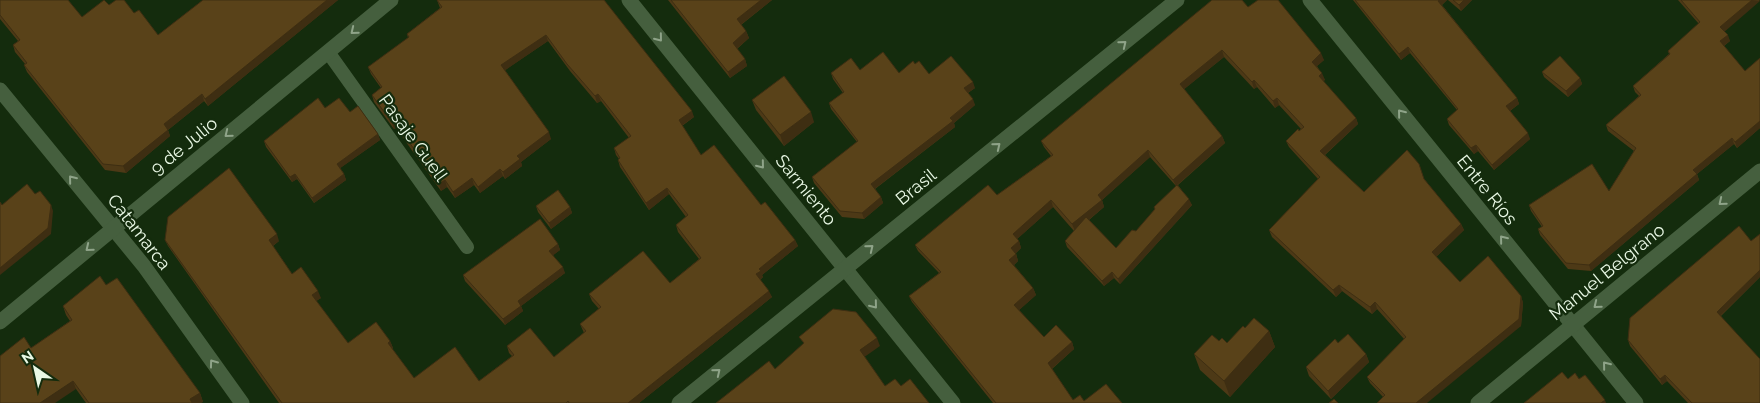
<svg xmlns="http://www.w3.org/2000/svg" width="1760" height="403" viewBox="0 0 1760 403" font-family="Raleway,sans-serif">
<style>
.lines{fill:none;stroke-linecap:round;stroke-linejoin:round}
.lane{stroke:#455f3e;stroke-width:14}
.street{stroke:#455f3e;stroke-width:15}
.wall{fill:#4d3916;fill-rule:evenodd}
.shaded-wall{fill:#3e2e12}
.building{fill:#594219;stroke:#3e2e12}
.oneway{stroke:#8fa489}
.labels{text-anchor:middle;stroke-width:4.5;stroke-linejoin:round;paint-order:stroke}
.street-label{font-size:18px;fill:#e9f8e5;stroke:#142c0d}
</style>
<rect width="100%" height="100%" fill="#142c0d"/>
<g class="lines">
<polyline class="lane" points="328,52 467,247"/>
<g class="street">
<polyline points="629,0 953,403"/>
<polyline points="1310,0 1636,403"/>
<polyline points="0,90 144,266 242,403"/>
<polyline points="0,322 391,0"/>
<polyline points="679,403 1177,0"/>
<polyline points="1478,403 1760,171"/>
</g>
</g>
<g class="wall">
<polygon points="0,0 82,17 109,5 134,13 158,35 203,0 338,0 208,106 204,101 168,130 170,136 126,173 105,170 27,72 24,65 25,64 15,52 13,45 18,41 0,19"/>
<polygon points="437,0 604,0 694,117 682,126 701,155 761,205 795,240 798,246 762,275 763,277 760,280 772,297 639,403 279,403 168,246 165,240 279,241 273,246 292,274 321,298 316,301 348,343 390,341 393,348 392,349 414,378 479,381 512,356 509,353 507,346 554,357 584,333 580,324 599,309 592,301 589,294 670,283 699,259 678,232 676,225 686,217 669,194 649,210 620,167 618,160 619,159 616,155 614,148 629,138 601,101 597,103 570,71 548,41 505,70 551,139 521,162 522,166 505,179 503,176 480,193 474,185 455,198 447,187 441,191 396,128 394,129 374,102 372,95 381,88 371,74 368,67 408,38 407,34 440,8"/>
<polygon points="668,0 772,0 741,25 746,31 749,38 737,49 745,59 747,66 730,78"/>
<polygon points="1353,0 1447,0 1442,5 1517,98 1519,104 1510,111 1530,139 1494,170 1478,151 1474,154 1449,125 1447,119 1457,110 1410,53 1401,60"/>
<polygon points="1448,0 1472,0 1461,11"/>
<polygon points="1678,0 1760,0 1724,31 1730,41 1724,46 1745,71 1760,58 1760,128 1737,148 1734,144 1697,174 1699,180 1591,271 1568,269 1540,235 1538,229 1542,227 1531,211 1529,205 1609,191 1634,151 1608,131 1606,125 1639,96 1635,92 1633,86 1669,54 1668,51 1699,24"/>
<path d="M1248,7L1324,60L1317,66L1325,80L1323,81L1356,118L1358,124L1325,155L1364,192L1424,179L1461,224L1464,230L1436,257L1460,282L1521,296L1523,303L1521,326L1383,397L1370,383L1367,377L1404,339L1377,309L1372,314L1342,291L1336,297L1272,237L1269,230L1318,179L1289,147L1286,141L1301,129L1279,105L1275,108L1257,87L1254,89L1224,57L1184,89L1222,136L1225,143L1178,185L1192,205L1120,284L1114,278L1104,286L1067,247L1065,241L1074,231L1053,207L1017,239L1019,241L1021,248L1016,253L1018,261L1014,265L1033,288L1036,295L1019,310L1044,337L1072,342L1074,349L1052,369L1073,400L1122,403H993L912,302L909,296L939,273L918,251L915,245L997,195L1051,156L1044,147L1041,141ZM1150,157L1176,186L1136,231L1116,248L1089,220L1104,207L1102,200Z"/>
<polygon points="915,64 929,74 975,88 968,93 975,105 954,123 955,127 875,189 881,197 883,203 864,219 842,217 814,183 812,177 857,142 831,109 829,103 843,93 833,79 831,73 860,70 899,73"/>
<polygon points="1542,72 1580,78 1582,84 1568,97 1544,77"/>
<polygon points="752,100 814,122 784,146 756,110"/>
<polygon points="325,108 350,112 378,134 380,140 340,168 344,174 346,180 314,203 297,179 292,182 266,147 264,141"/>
<polygon points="536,206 570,207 572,213 551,229 538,212"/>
<polygon points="558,244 560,250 553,255 565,273 521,306 523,311 505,325 465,281 463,275"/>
<polygon points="1760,277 1721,316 1760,403 1688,403 1667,381 1662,385 1630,346 1628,340"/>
<polygon points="106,285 200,393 203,402 200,403 86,403 76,389 31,348 70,321 66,315 63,306"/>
<polygon points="1245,328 1269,331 1275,347 1230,397 1200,370 1194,354 1219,341 1227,343"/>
<polygon points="1338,343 1366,354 1369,362 1331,399 1309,376 1306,367"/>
</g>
<g class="shaded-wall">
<polygon points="327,0 338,0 208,106 205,99"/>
<polygon points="761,0 772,0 739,26 737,19"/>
<polygon points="1439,0 1447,0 1440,6 1438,1"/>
<polygon points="1464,0 1472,0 1461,11 1459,5"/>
<polygon points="1752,0 1760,1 1723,33 1720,27"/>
<polygon points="746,31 749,38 735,50 733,43"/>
<polygon points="546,35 548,41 504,71 501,65"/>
<polygon points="1728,35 1730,41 1722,47 1720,41"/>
<polygon points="1408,47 1410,53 1401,60 1399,54"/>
<polygon points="1222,50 1224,57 1182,91 1180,84"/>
<polygon points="1321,53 1324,60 1315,68 1312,62"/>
<polygon points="745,59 747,66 730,78 728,72"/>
<polygon points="1322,73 1325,80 1321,82 1319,76"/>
<polygon points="1580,78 1582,84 1568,97 1566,91"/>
<polygon points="1254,80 1257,87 1254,89 1252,82"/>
<polygon points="973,82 975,88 966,94 964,88"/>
<polygon points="202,94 204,101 168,130 170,136 126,173 123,166 164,124"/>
<polygon points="598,94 601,101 597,103 595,96"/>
<polygon points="1277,98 1279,105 1275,108 1273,101"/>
<polygon points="1517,98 1519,104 1508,112 1506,106"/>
<polygon points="973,99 975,105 954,123 955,127 873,190 871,184"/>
<polygon points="692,111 694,117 681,126 679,120"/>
<polygon points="811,112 814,122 784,146 780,135"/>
<polygon points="1356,118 1358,124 1322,157 1320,151"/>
<polygon points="394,121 396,128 394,129 392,123"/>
<polygon points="1760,121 1760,128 1737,148 1735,142"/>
<polygon points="549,132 551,139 521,162 522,166 505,179 503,172 517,156"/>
<polygon points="1528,133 1530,139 1494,170 1492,165"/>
<polygon points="378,134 380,140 339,169 337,164"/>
<polygon points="1222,136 1225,143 1176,186 1173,180"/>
<polygon points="1732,138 1734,144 1697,174 1699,180 1591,271 1589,265 1693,170"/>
<polygon points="1476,145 1478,151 1474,154 1471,148"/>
<polygon points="1148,150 1150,157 1101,201 1102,200 1104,207 1075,231 1072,224 1098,195"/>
<polygon points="500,169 503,176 480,193 478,187"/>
<polygon points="295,174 297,179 292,182 290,177"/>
<polygon points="344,174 346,180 314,203 312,198"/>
<polygon points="472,178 474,185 455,198 453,192"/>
<polygon points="445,180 447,187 441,191 439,184"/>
<polygon points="667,188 669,194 649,210 646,203"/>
<polygon points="881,197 883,203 864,219 862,213"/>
<polygon points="1189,199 1192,205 1120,284 1118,279"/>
<polygon points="1051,200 1053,207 1015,241 1013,234"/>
<polygon points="51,205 53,211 51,234 0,275 0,268"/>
<polygon points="570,207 572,213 551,229 549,223"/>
<polygon points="1461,224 1464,230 1434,259 1432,252"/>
<polygon points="277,234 279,241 271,247 269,240"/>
<polygon points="795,240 798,246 762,275 763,277 758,281 756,274 759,269"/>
<polygon points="1019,241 1021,248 1014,255 1011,248"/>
<polygon points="558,244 560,250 551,257 549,251"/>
<polygon points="1016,254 1018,261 1012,267 1009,260"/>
<polygon points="563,267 565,273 521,306 523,311 505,325 503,319 518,301"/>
<polygon points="1760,270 1760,277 1719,317 1717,312"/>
<polygon points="1112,272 1114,278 1104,286 1102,281"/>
<polygon points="1339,285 1342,291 1336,297 1333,290"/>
<polygon points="1033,288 1036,295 1017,312 1014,305"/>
<polygon points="318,291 321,298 315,302 312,295"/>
<polygon points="769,291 772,297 639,403 628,403"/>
<polygon points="1521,296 1523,303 1521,326 1427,403 1416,403"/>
<polygon points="1375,302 1377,309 1372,314 1370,307"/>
<polygon points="1269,331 1275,347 1230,397 1224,381"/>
<polygon points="877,338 880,346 863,358 860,350"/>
<polygon points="390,341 393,348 391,350 388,343"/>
<polygon points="1072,342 1074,349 1050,370 1048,363"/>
<polygon points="1366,354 1369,362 1331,399 1328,391"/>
<polygon points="1665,375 1667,381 1662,385 1660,379"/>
<polygon points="73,381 76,389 55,403 40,403"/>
<polygon points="200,393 203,402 200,403 191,403 190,399"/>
<polygon points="1605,400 1606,403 1601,403"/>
</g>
<g class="building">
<polygon points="0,0 68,0 82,17 104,0 109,5 116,0 124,0 134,13 139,10 158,35 203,0 327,0 205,99 202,94 164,124 168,130 123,166 103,164 24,65 27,63 13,45 20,40 0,15"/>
<polygon points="437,0 604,0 692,111 679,120 701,155 714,145 761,205 765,202 795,240 759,269 761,271 756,274 769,291 628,403 569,403 568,401 566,403 282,403 165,240 168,217 229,168 277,234 269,240 292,274 301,267 318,291 312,295 348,343 376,322 390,341 388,343 414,378 455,347 479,381 514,355 507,346 530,328 554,357 586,331 580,324 601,307 589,294 643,251 670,283 701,258 676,225 688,215 667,188 646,203 618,160 620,158 614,148 631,136 598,94 595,96 567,64 546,35 501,65 549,132 517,156 520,159 503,172 500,169 478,187 472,178 453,192 445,180 439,184 394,121 392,123 372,95 382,87 368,67 409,37 407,34 442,7"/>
<polygon points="671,0 761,0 737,19 746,31 733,43 745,59 728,72"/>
<polygon points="1212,0 1242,0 1248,7 1258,0 1278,0 1321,53 1312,62 1322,73 1319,76 1356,118 1320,151 1364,192 1407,150 1419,164 1424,179 1461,224 1432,252 1460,282 1488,256 1521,296 1519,319 1416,403 1377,403 1385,395 1367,377 1406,337 1375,302 1370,307 1339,285 1333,290 1269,230 1320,177 1286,141 1298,129 1299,131 1304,127 1277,98 1273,101 1254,80 1252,82 1222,50 1180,84 1222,136 1173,180 1148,150 1098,195 1102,200 1072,224 1051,200 1013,234 1019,241 1011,248 1016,254 1009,260 1033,288 1014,305 1044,337 1056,325 1072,342 1048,363 1073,400 1080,395 1084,401 1106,384 1122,403 996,403 909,296 941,272 915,245 988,185 997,195 1053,155 1041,141"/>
<polygon points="1355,0 1439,0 1438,1 1517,98 1506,106 1528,133 1492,165 1476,145 1471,148 1447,119 1458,109 1408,47 1399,54"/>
<polygon points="1453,0 1464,0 1459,5"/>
<polygon points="1681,0 1752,0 1720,27 1728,35 1720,41 1745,71 1760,58 1760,121 1735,142 1732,138 1693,170 1697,174 1589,265 1566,263 1538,229 1543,226 1529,205 1592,164 1609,191 1636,148 1606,125 1641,95 1633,86 1670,54 1668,51 1700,22"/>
<polygon points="883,52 899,73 913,61 915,64 919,61 929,74 951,56 973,82 964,88 973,99 950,118 953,121 871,184 881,197 862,213 840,211 812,177 858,141 829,103 844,92 831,73 851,58 860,70"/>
<polygon points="1560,56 1580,78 1566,91 1542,72"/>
<polygon points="784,76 811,112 780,135 752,100"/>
<polygon points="318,98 325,108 339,98 350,112 358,106 378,134 337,164 344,174 312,198 295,174 290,177 264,141"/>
<polygon points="27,184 35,194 40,191 51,205 48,228 0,268 0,202 2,205"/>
<polygon points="1177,185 1189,199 1118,279 1112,272 1102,281 1065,241 1086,217 1116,248 1132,230 1136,231 1155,209 1154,207"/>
<polygon points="558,190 570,207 549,223 536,206"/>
<polygon points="540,219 558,244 549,251 563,267 518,301 521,306 503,319 463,275"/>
<polygon points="1739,226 1751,241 1760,234 1760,270 1717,312 1760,359 1760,403 1692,403 1665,375 1660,379 1628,340 1630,318"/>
<polygon points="100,276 106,285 117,278 200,393 190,399 192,403 89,403 73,381 40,403 0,403 0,356 24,337 31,348 72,320 63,306"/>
<polygon points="833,309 856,312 877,338 860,350 885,386 895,379 901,386 910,379 929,403 716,403 769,361 775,369 804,343 799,337"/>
<polygon points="1254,318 1269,331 1224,381 1194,354 1212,335 1219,341 1222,338 1227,343 1243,326 1245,328"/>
<polygon points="1348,334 1366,354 1328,391 1306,367 1335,339 1338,343"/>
<polygon points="1562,372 1568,379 1575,373 1579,379 1585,375 1605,400 1601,403 1524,403"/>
<polygon points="1334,399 1338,403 1329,403"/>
</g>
<defs><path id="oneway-chevron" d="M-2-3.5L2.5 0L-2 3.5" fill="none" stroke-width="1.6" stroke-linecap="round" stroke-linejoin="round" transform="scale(1.25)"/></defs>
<g class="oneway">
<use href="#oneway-chevron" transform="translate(354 31) rotate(141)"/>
<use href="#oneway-chevron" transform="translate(659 38) rotate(51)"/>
<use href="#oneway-chevron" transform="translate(1123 44) rotate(-39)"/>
<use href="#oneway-chevron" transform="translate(1401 113) rotate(-129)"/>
<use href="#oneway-chevron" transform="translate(228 134) rotate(141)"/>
<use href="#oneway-chevron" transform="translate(997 146) rotate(-39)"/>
<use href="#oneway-chevron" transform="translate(761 165) rotate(51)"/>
<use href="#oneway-chevron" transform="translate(72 179) rotate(-129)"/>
<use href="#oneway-chevron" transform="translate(1722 202) rotate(141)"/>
<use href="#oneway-chevron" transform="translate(1503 239) rotate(-129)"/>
<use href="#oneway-chevron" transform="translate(89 248) rotate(141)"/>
<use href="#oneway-chevron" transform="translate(870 248) rotate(-39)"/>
<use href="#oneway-chevron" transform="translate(874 305) rotate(51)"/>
<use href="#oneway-chevron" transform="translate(1597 305) rotate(141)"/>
<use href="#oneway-chevron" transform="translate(213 363) rotate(-126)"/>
<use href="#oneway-chevron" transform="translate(1606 365) rotate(-129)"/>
<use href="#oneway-chevron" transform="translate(717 372) rotate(-39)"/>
</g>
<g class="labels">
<g class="street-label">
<text transform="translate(413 138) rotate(54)" y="6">Pasaje Guell</text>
<text transform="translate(184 146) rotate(-39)" y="6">9 de Julio</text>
<text transform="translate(916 187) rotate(-39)" y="6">Brasil</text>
<text transform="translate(806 190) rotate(51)" y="6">Sarmiento</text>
<text transform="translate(1487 190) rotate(51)" y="6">Entre Ríos</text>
<text transform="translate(139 232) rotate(52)" y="6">Catamarca</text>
<text transform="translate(1607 272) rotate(-39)" y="6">Manuel Belgrano</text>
</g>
</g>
<g transform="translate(35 368) rotate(326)" stroke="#142c0d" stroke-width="4" paint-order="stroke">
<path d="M0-4L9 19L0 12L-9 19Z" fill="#e9f8e5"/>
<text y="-8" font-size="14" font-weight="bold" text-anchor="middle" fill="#e9f8e5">N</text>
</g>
</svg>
